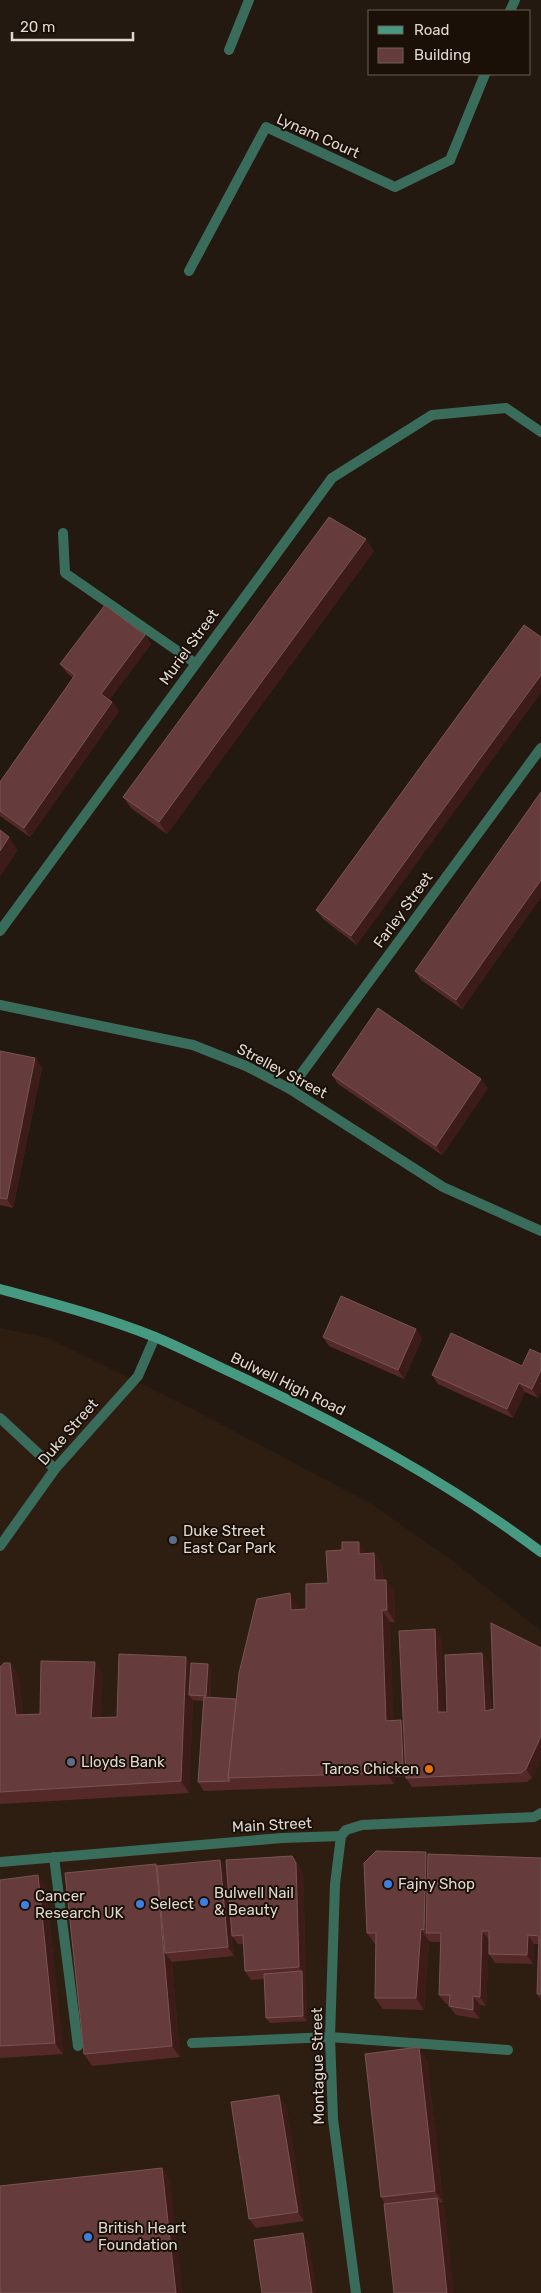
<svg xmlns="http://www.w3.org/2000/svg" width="541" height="2293" viewBox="0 0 541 2293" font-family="Rubik,sans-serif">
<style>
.built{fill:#2e1e12}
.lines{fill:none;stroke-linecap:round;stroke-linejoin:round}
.service{stroke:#3a6c5c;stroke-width:10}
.pedestrian{stroke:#3a6c5c;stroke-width:10}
.minor{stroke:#3a6c5c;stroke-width:10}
.secondary{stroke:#459a81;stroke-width:10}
.wall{fill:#562929}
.shaded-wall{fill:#3c1b18}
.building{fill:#653c3b;stroke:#785453}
.service-dot{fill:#5c6f8a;stroke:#1a1008;stroke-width:2}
.food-dot{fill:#e8710a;stroke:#1a1008;stroke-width:2}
.shop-dot{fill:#3f7fe0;stroke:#1a1008;stroke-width:2}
.labels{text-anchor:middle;stroke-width:4;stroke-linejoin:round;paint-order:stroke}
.street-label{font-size:15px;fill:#dfd7d2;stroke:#1a1008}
.poi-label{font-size:15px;fill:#dfd7d2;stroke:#1a1008;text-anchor:start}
</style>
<rect width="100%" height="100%" fill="#241911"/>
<polygon class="built" points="0,1328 48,1338 194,1410 373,1505 454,1562 541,1631 541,2293 0,2293"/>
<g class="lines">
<g class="service">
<polyline points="189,271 266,127 395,187 450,160"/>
<polyline points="63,533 65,573 195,663"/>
<polyline points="54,1857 78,2046"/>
<polyline points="192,2043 330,2037 508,2050"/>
</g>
<polyline class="pedestrian" points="0,1862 282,1838 341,1836"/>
<g class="minor">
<polyline points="510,11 515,0"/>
<polyline points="229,50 249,0"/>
<polyline points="450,160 485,74"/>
<polyline points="0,931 332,478 432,415 506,408 541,432"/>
<polyline points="0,1005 193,1045 246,1066 290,1089 443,1187 541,1231"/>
<polyline points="290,1089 541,748"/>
<polyline points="0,1418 55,1469"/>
<polyline points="0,1546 55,1469 138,1376 155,1337"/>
<polyline points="356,2293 333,2119 330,2037 335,1884 341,1836 346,1830 362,1825 534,1817 541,1813"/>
</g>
<path class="secondary" d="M0,1289C52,1303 105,1317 155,1337C184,1349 212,1364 241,1377C346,1427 448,1482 541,1552"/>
</g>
<g class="wall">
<polygon points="374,551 167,834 131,808 123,797"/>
<polygon points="524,625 357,945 323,919 316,910"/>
<polygon points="145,635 151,644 109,700 112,702 119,711 30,837 0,816 0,782 73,678 67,673 60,664"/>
<polygon points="541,792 541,897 462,1009 421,980 415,971"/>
<polygon points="0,1051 42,1067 13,1208 0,1205"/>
<polygon points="332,1075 488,1088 442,1155 338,1084"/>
<polygon points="323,1337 422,1338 404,1379 329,1346"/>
<polygon points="541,1354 541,1392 538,1398 525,1392 513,1418 438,1384 432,1375 522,1366"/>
<polygon points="367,1553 374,1553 382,1565 383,1580 386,1580 394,1592 395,1622 390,1622 393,1720 401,1720 403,1722 435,1629 441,1638 444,1712 447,1712 482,1653 488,1662 491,1710 494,1709 541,1648 541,1759 532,1778 527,1782 412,1787 406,1778 406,1776 395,1777 394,1784 204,1791 198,1782 203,1701 193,1700 189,1793 0,1804 0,1667 10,1663 18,1675 23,1715 40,1714 103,1673 100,1718 117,1717 191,1663 208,1664 211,1669 210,1697 236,1699 298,1605 298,1609 306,1609 328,1583"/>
<polygon points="428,1854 541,1858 541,2000 537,1994 539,1944 534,1944 533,1964 495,1963 489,1954 489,1940 486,2006 480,2005 480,2019 456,2015 449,2006 449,2004 446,2004 439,1995 441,1942 432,1942 429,1941 424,2010 383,2009 375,1998 376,1944 375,1944 367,1933"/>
<polygon points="157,1866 226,1869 230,1908 303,1872 307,2021 270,2023 266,2018 264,1979 251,1980 245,1971 243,1944 238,1944 232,1936 234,1956 172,1962 180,2057 92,2066 84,2054"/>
<polygon points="0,1880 46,1886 63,2054 0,2058"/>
<polygon points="427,2059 443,2202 440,2203 445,2209 385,2204 381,2197"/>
<polygon points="286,2104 304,2221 256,2228 249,2219"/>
</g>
<g class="shaded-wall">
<polygon points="366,539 374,551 167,834 159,822"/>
<polygon points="145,635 151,644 107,703 101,694"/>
<polygon points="541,675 541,693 357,945 351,936"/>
<polygon points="112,702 119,711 30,837 24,828"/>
<polygon points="9,837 18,850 0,877 0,851"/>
<polygon points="541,880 541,897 462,1009 456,1000"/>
<polygon points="35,1058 42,1067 13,1208 7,1199"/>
<polygon points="481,1079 488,1088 442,1155 436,1146"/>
<polygon points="416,1329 422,1338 404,1379 398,1370"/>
<polygon points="541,1370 541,1392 538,1398 532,1389"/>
<polygon points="519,1383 525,1392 513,1418 507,1409"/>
<polygon points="359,1542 367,1553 359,1554"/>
<polygon points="374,1553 382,1565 383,1592 375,1580"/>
<polygon points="386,1580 394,1592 395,1622 387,1610"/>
<polygon points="290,1593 298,1605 299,1621 291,1610"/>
<polygon points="382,1610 390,1622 394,1732 386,1721"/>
<polygon points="435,1629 441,1638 445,1721 438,1712"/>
<polygon points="482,1653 488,1662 491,1720 485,1711"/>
<polygon points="186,1657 194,1668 189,1695 193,1700 189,1793 181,1781"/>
<polygon points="95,1662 103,1673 100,1730 91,1718"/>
<polygon points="10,1663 18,1675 24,1727 16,1715"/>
<polygon points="208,1664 211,1669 209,1701 206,1696"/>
<polygon points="401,1720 410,1731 411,1776 403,1764"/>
<polygon points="541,1736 541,1759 532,1778 526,1769"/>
<polygon points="386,1765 395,1777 394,1784 386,1773"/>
<polygon points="426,1852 434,1863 426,1933 424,1930"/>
<polygon points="292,1856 303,1872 307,2021 303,2016 302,1971 299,1967"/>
<polygon points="220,1860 226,1869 234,1956 228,1947"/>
<polygon points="156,1864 164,1875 165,1953 172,1962 180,2057 172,2046"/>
<polygon points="38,1875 46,1886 63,2054 55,2043"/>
<polygon points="421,1929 429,1941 424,2010 416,1998"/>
<polygon points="482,1931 489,1940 486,2006 480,1997"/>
<polygon points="528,1935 534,1944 533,1964 527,1955"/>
<polygon points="473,1996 480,2005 480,2019 473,2010"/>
<polygon points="419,2047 427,2059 443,2202 435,2191"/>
<polygon points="279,2095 286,2104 304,2221 298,2212"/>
<polygon points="162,2168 170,2179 183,2293 176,2293"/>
<polygon points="437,2198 445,2209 454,2293 447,2293"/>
<polygon points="303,2233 309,2242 317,2293 312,2293"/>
</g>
<g class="building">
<polygon points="329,517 366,539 159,822 123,797"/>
<polygon points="105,605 145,635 101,694 112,702 24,828 0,811 0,782 75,675 60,664"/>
<polygon points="524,625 541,637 541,675 351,936 316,910"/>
<polygon points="541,792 541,880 456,1000 415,971"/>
<polygon points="0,830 9,837 0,851"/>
<polygon points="378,1008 481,1079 436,1146 332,1075"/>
<polygon points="0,1051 35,1058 7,1199 0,1198"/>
<polygon points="341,1296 416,1329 398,1370 323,1337"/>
<polygon points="451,1333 522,1366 530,1349 541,1354 541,1370 532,1389 519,1383 507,1409 432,1375"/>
<polygon points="342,1542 359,1542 359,1554 374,1553 375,1580 386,1580 387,1610 382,1610 386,1721 401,1720 403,1764 386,1765 386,1773 228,1778 239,1673 257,1599 290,1593 291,1610 306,1609 306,1584 328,1583 326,1551 342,1550"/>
<polygon points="491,1623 541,1648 541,1736 526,1769 521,1773 406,1778 399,1631 435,1629 438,1712 447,1712 445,1655 482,1653 485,1711 494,1709"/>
<polygon points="119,1654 186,1657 181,1781 0,1792 0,1667 4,1663 10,1663 16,1715 40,1714 41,1661 95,1662 91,1718 117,1717"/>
<polygon points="191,1663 208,1664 206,1696 189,1695"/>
<polygon points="204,1697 236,1699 228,1778 230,1781 198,1782"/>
<polygon points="376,1851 426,1852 424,1930 421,1929 416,1998 375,1998 376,1933 367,1933 364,1863"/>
<polygon points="428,1854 541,1858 541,1994 537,1994 539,1936 528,1935 527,1955 489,1954 489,1931 482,1931 480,1997 473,1996 473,2010 449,2006 450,1995 439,1995 441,1933 426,1933"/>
<polygon points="292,1856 296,1863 299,1967 245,1971 243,1935 232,1936 226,1860"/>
<polygon points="220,1860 228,1947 165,1953 157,1866"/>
<polygon points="156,1864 172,2046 84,2054 65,1873"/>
<polygon points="38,1875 55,2043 0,2046 0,1880"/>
<polygon points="302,1971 303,2016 266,2018 264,1974"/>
<polygon points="419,2047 435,2191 381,2197 365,2054"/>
<polygon points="279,2095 298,2212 249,2219 231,2102"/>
<polygon points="162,2168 176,2293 0,2293 0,2186"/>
<polygon points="437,2198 447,2293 394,2293 384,2204"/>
<polygon points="303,2233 312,2293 262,2293 254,2240"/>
</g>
<g class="service-dot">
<circle cx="173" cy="1540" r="5"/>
<circle cx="71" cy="1762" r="5"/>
</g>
<circle class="food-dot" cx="429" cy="1769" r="5"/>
<g class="shop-dot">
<circle cx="388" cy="1884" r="5"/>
<circle cx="204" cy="1902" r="5"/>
<circle cx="140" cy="1904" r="5"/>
<circle cx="25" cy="1905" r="5"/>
<circle cx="88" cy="2237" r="5"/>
</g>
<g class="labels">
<g class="street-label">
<text transform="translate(318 136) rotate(24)" y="5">Lynam Court</text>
<text transform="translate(189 647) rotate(-54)" y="5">Muriel Street</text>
<text transform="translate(403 910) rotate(-54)" y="5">Farley Street</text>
<text transform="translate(282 1071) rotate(28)" y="5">Strelley Street</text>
<text transform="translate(288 1384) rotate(26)" y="5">Bulwell High Road</text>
<text transform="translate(68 1432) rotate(-49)" y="5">Duke Street</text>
<text transform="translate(272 1825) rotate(-3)" y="5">Main Street</text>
<text transform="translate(318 2066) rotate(-91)" y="5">Montague Street</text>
</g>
<g class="poi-label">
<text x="183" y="1536">Duke Street<tspan x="183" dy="17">East Car Park</tspan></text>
<text x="81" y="1767">Lloyds Bank</text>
<text x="419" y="1774" text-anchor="end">Taros Chicken</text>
<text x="398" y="1889">Fajny Shop</text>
<text x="214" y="1898">Bulwell Nail<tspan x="214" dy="17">&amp; Beauty</tspan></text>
<text x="35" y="1901">Cancer<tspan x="35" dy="17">Research UK</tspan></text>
<text x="150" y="1909">Select</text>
<text x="98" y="2233">British Heart<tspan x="98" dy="17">Foundation</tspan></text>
</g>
</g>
<rect x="368" y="10" width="162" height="65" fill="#1a1008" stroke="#696059"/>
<rect x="378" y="26" width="25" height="8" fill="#459a81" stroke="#696059"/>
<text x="414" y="35" font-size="15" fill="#dfd7d2">Road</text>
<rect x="378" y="48" width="25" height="15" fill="#653c3b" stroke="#696059"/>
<text x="414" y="60" font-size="15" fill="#dfd7d2">Building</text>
<path d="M12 32v8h121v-8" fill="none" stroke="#dfd7d2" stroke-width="2.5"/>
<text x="20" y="32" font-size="15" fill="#dfd7d2" stroke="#1a1008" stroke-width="4" paint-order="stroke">20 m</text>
</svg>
